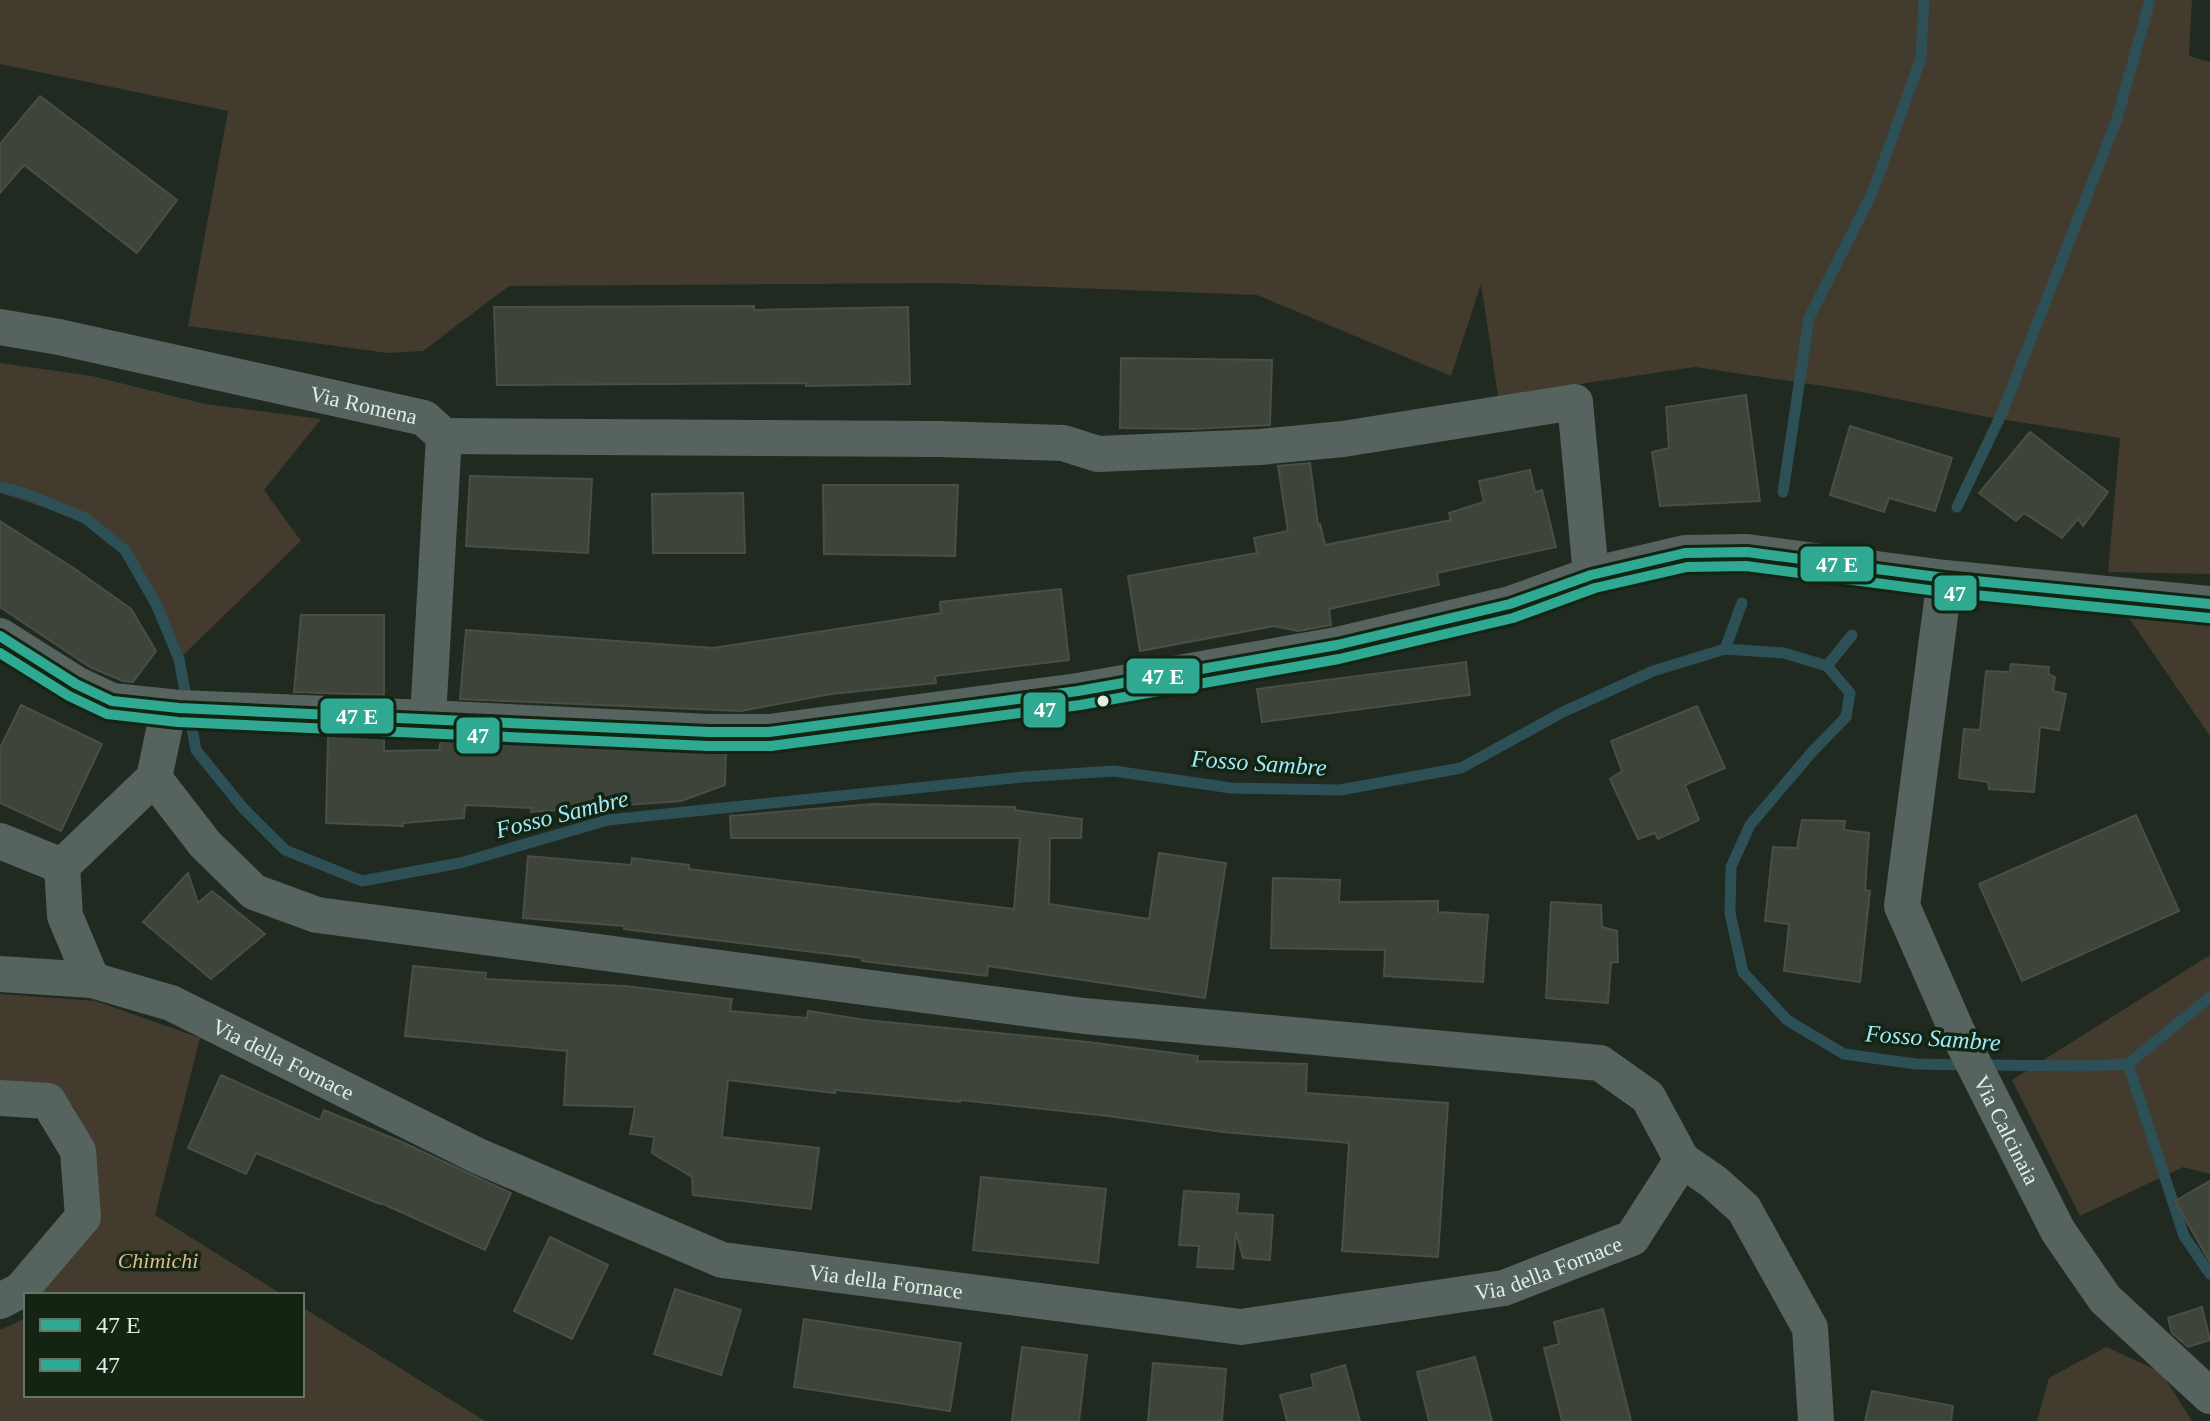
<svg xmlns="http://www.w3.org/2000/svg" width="2210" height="1421" viewBox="0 0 2210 1421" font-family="Georgia,serif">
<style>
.green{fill:#433b2e}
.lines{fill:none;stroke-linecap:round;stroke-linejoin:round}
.stream{stroke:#2d5056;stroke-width:11}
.building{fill:#3f443a;stroke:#494f44;stroke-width:2}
.minor{stroke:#56635f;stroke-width:36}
.bus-1-casing{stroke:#132512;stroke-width:16}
.bus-2-casing{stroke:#132512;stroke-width:16}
.bus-1{stroke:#2fa992;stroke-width:10}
.bus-2{stroke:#2fa992;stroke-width:10}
.bus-dot{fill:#e2eee1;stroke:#132512;stroke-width:3}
.labels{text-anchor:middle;stroke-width:7;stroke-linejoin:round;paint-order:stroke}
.street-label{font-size:22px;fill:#e2eee1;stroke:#132512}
.park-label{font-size:22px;font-style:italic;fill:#e0bb8c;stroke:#132512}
.water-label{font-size:24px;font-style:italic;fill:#a0e9f9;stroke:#132512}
.line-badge{stroke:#132512;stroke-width:3}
.badge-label{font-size:22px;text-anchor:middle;font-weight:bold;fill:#fff}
</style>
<rect width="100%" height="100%" fill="#202a20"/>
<g class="green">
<polygon points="0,0 2192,0 2189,56 2210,62 2210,574 2108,572 2120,438 1987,417 1856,391 1695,367 1498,396 1481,284 1451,376 1257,295 941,283 509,286 423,351 388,353 188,326 228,111 0,64"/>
<polygon points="0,363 92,376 205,404 321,419 264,490 301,541 179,659 130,558 92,523 0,493"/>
<polygon points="2129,618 2210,623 2210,736"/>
<polygon points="2210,955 2210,1174 2183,1167 2080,1216 2012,1080"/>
<polygon points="0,994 96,1001 200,1038 155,1215 283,1295 43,1295 40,1287 94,1154 73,1106 40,1084 0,1083"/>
<polygon points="302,1307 485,1421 0,1421 0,1330 26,1318 26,1395 302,1395"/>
<polygon points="2106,1347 2161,1372 2192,1421 2037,1421 2049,1378"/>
</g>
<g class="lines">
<g class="stream">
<polyline points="0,487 24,493 85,518 125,550 156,604 179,659 196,750 243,808 285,850 362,881 460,863 608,820 1023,777 1114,771 1231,788 1340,790 1461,768 1563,712 1653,671 1725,649 1784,653 1827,666 1850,693 1846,717 1812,752 1750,825 1731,867 1730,913 1743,972 1787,1020 1844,1054 1916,1064 1965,1065"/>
<polyline points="1783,492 1809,318 1873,191 1921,58 1924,0"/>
<polyline points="1957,507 2002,413 2117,119 2150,0"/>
<polyline points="1725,649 1742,603"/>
<polyline points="1827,666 1852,635"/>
<polyline points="2128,1064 2184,1236 2210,1274"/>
<polyline points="1983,1065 2084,1066 2128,1064 2210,997"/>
</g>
</g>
<g class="building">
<polygon points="40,96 177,200 137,253 24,165 0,193 0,144"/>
<polygon points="754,306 754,310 908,307 910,384 806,386 806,383 497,385 494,307"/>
<polygon points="1121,358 1272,360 1270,425 1192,429 1120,428"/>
<polygon points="1746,395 1760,501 1660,506 1652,452 1669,448 1666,407"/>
<polygon points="1850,426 1952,458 1935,511 1889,498 1884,512 1830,495"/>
<polygon points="2030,432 2108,492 2083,526 2078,519 2062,538 2024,513 2016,521 1979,493"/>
<polygon points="1310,463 1318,525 1320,524 1325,545 1451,520 1449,513 1484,502 1479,481 1530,470 1535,492 1542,490 1556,547 1437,573 1439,585 1329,609 1331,625 1298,631 1274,626 1140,651 1128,576 1257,553 1254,538 1288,531 1278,466"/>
<polygon points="470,476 592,479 588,553 466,546"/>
<polygon points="823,485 958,485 955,556 824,554"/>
<polygon points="743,493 745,553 653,553 652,494"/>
<polygon points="0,521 75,569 131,609 156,651 133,682 123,681 90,667 0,607"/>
<polygon points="1061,589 1069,660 935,676 936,683 831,694 741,711 460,699 466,630 713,648 941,613 940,602"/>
<polygon points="301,615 384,615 384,695 294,692"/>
<polygon points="1466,662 1470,695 1262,722 1257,689"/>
<polygon points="2011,664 2049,667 2048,674 2055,677 2053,691 2066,694 2059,730 2040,727 2034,792 1989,789 1988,782 1959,778 1964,729 1980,730 1986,671 2010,672"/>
<polygon points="21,705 102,744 61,831 0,803 0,748"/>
<polygon points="1697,706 1725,768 1685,785 1699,820 1658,839 1655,833 1638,839 1610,779 1622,771 1611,741"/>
<polygon points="328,735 384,737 384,751 439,750 441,740 726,753 725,785 681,801 531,812 532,808 465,805 464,818 403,823 403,826 326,823"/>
<polygon points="873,804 1015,807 1015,810 1082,819 1081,838 1050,838 1049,904 1149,919 1159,853 1226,863 1205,998 988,966 987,976 862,961 862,958 624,929 624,926 523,918 528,856 631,865 632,858 689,865 689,869 1014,909 1020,838 731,838 730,816"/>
<polygon points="2136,815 2179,911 2022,981 1979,884"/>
<polygon points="1802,820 1845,821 1844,830 1869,833 1865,890 1870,891 1860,982 1784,971 1789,924 1765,921 1773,847 1797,848"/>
<polygon points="188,873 198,903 212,891 265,934 211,979 143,922"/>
<polygon points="1273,878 1340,880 1339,902 1438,901 1438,912 1488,915 1483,982 1384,976 1385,950 1271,948"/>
<polygon points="1551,902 1601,905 1602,927 1617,931 1618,962 1611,963 1608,1003 1546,998"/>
<polygon points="413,966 486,973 485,979 625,986 732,999 730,1011 807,1018 808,1011 866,1020 1088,1042 1198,1056 1197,1061 1307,1064 1306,1093 1448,1103 1438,1257 1342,1251 1349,1143 1223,1132 1108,1116 960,1100 960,1102 835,1090 835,1093 728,1080 722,1137 819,1148 811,1209 693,1195 692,1177 652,1153 654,1137 630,1134 635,1107 564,1105 567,1051 405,1036"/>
<polygon points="221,1075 320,1120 324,1110 402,1142 511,1193 485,1250 381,1203 380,1204 256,1153 246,1174 188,1148"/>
<polygon points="981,1177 1106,1189 1098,1263 973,1250"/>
<polygon points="2210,1181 2210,1262 2175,1201"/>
<polygon points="1184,1191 1239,1194 1237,1213 1273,1215 1270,1260 1243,1258 1236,1232 1233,1269 1197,1267 1199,1246 1179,1245"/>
<polygon points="550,1237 608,1265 572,1339 514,1311"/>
<polygon points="675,1289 741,1310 721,1375 654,1354"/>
<polygon points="2202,1307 2210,1340 2188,1347 2172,1333 2168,1318"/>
<polygon points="1603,1309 1631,1421 1562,1421 1544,1348 1559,1344 1554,1322"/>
<polygon points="804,1319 961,1343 950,1411 794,1387"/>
<polygon points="1022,1347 1087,1355 1079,1421 1012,1421"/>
<polygon points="1475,1357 1492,1421 1429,1421 1417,1372"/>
<polygon points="1153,1363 1226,1369 1222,1421 1148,1421"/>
<polygon points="1345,1365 1360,1421 1287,1421 1280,1395 1314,1387 1311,1375"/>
<polygon points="1872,1391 1953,1406 1951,1421 1865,1421"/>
</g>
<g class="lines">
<g class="minor">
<path id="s1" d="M0,327L59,337L424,418L444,436L428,718"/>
<polyline points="444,436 939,439 1063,443 1098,454 1260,447 1343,439 1575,402 1591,575"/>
<path id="s2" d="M1945,578L1902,906L1956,1029L2058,1231L2105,1299L2210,1396"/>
<polyline points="0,636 76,684 112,701 179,708 428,718 709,732 769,732 1078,691 1337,645 1510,604 1591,575 1685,553 1747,552 1945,578 2210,604"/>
<polyline points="0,841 62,866"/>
<path id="s3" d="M0,974L92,980L171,1003L478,1156L722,1260L1241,1327L1504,1288L1632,1238L1682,1160L1648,1097L1600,1063L1084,1016L317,915L254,892L205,844L154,778"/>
<polyline points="92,980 65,916 62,866 154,778 169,707"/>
<polyline points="0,1098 48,1101 78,1151 83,1217 21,1290 0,1301"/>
<polyline points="1682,1160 1714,1182 1744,1209 1810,1328 1816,1421"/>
</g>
<g class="bus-1-casing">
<polyline id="bus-1" points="0,636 76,684 112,701 179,708 709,732 769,732 1078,691 1337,645 1510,604 1591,575 1685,553 1747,552 1945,578 2210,604"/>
</g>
<g class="bus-2-casing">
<polyline id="bus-2" points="0,653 69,696 107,714 178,722 708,746 771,746 1080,705 1339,659 1513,618 1595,588 1687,567 1746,566 1944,592 2209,618"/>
</g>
<use href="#bus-1" class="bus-1"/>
<use href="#bus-2" class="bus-2"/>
</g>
<circle class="bus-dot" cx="1103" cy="701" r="7"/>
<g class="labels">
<g class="street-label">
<text dy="8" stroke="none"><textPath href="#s1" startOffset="372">Via Romena</textPath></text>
<text dy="8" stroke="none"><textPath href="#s3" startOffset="300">Via della Fornace</textPath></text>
<text dy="8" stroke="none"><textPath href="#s2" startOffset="578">Via Calcinaia</textPath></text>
<text dy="8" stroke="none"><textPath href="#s3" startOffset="1620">Via della Fornace</textPath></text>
<text dy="8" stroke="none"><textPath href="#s3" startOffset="948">Via della Fornace</textPath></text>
</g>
<g class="park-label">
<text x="158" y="1268">Chimichi</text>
</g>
<g class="water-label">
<text transform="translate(1259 763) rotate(4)" y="8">Fosso Sambre</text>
<text transform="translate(562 814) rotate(-14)" y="8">Fosso Sambre</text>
<text transform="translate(1933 1038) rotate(4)" y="8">Fosso Sambre</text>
</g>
</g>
<g class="line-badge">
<rect x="1799" y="545" width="76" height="38" rx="8" fill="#2fa992"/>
<rect x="1933" y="574" width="45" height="38" rx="8" fill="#2fa992"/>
<rect x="1125" y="657" width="76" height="38" rx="8" fill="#2fa992"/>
<rect x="1022" y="691" width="45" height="38" rx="8" fill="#2fa992"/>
<rect x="319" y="697" width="76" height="38" rx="8" fill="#2fa992"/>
<rect x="455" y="716" width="46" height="39" rx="8" fill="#2fa992"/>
</g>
<g class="badge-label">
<text x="1837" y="572">47 E</text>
<text x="1955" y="601">47</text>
<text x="1163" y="684">47 E</text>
<text x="1045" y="717">47</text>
<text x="357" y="724">47 E</text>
<text x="478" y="743">47</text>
</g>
<rect x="24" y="1293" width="280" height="104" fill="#132512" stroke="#667565" stroke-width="2"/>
<rect x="40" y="1319" width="40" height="12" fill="#2fa992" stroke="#667565" stroke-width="2"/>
<text x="96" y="1333" font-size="24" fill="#e2eee1">47 E</text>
<rect x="40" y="1359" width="40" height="12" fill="#2fa992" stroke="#667565" stroke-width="2"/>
<text x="96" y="1373" font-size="24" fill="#e2eee1">47</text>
</svg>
